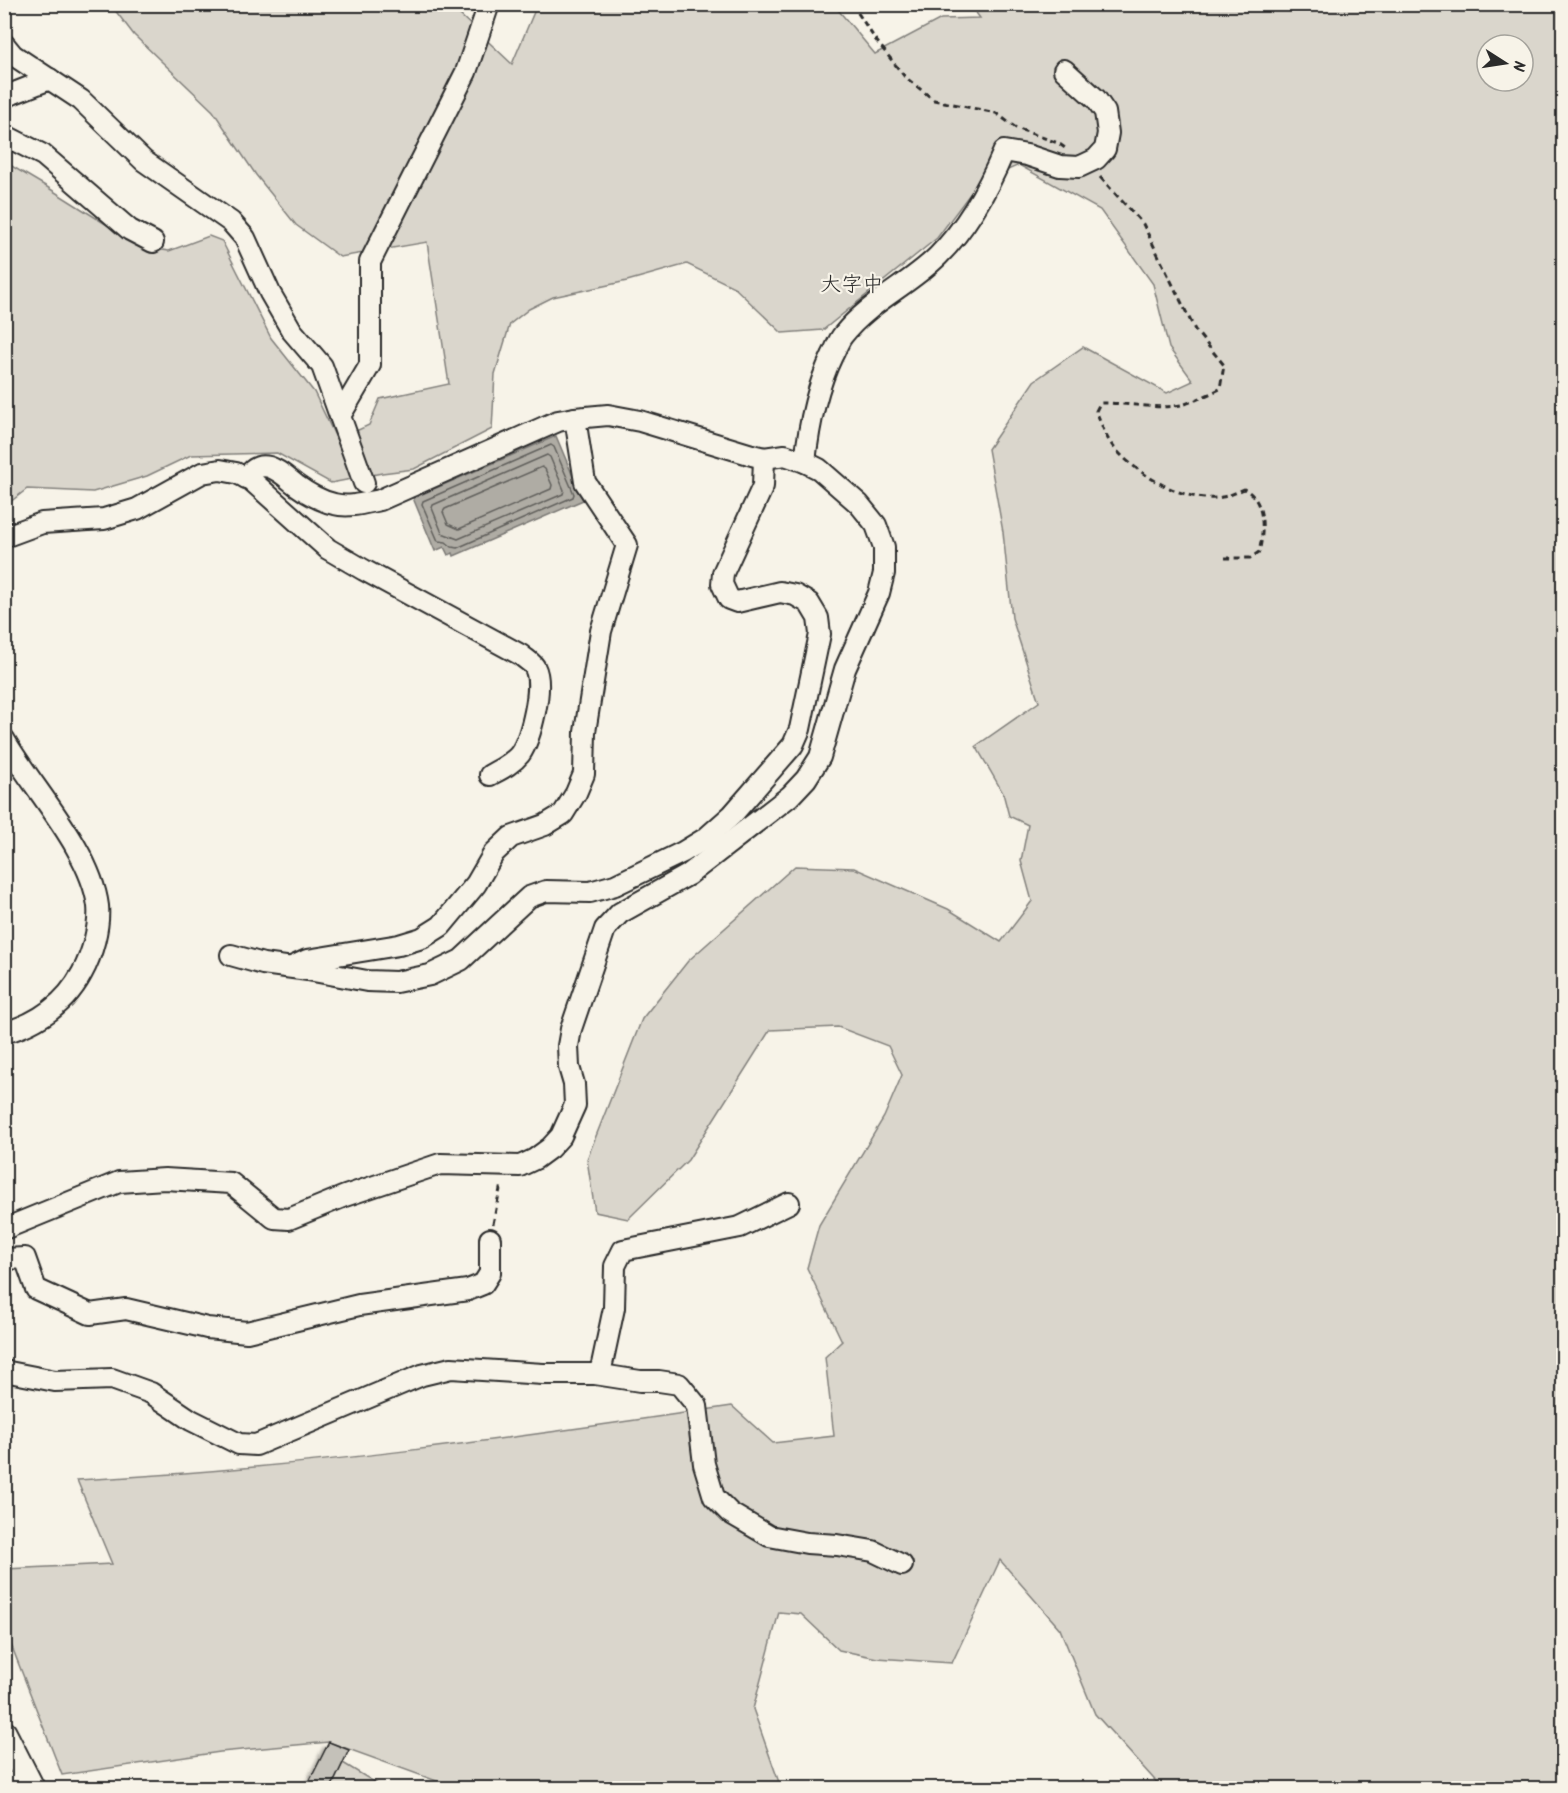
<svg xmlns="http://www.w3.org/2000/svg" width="1568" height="1793" viewBox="0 0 1568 1793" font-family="Kalam,'Klee One',sans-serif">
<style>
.green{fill:#dad6cc;stroke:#82807c;stroke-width:1.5;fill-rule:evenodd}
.water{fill:#afaca4;stroke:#7a7874;stroke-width:1.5}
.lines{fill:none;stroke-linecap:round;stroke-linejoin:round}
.shore{stroke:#605f5b;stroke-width:1.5}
.building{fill:#c4c1b9;stroke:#2b2b2b;stroke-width:1.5;filter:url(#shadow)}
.minor-casing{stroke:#2b2b2b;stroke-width:24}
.major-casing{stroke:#2b2b2b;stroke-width:28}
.path{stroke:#2b2b2b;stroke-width:3;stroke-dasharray:6 4.5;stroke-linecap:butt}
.minor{stroke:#f7f3e8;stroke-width:20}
.major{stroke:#f7f3e8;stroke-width:24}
.labels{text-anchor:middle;stroke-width:4.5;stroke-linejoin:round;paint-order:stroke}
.quarter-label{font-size:21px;fill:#2b2b2b;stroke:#f7f3e8}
</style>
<defs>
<filter id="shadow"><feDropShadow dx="-5.5" dy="5.5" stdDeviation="1.5" flood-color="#0004"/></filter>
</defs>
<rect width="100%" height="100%" fill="#f7f3e8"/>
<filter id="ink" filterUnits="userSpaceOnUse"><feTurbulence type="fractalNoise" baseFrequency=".0167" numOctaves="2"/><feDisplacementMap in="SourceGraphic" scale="12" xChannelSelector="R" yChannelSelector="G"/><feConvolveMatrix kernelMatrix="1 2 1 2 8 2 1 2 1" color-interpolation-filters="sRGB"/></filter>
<g filter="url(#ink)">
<g class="green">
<path d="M111,5H454L458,13L512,64L537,5H834L875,54L941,19L980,18L970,5H1563V1788H1162L1095,1714L1060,1629L1000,1560L952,1663L877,1658L839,1650L801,1614L779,1612L753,1709L781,1788H456L329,1742L220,1752L62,1775L5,1629V1569L112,1564L77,1480C297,1469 515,1438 732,1406L773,1443L834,1436L825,1357L842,1341L807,1268L819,1225L884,1117L902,1075L888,1046L838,1027L770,1030L688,1160L628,1219L595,1212L587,1159L642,1019L688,961L795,866L854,868L948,909L1001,942L1032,901L1021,861L1028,825L1009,816L1003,793L976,746L1039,702L1012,618L1003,532L988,449L1034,381L1083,347L1167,393L1193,381L1169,348L1153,284L1100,210L1019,165L978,183L937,238L823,330L782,333L734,287L687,264L627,281L553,297L529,309L510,324L495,374L492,429L414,469L382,473L331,483L277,453L191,455L147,476L93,492L27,489L5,506V162L47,187L142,247L169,251L209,236L222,241L271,338L314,392L337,440L369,425L380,399L449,384L427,242L340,257L296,225L256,175L213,111L134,35ZM1487,45H1523V81H1487Z"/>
<polygon points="343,1763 384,1788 331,1788"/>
</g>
<polygon class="water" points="556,436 583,500 454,556 453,553 448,555 444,547 435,551 413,498"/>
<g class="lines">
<g class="shore">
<polygon points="551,445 554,447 574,494 573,497 457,548 452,547 446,542 438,541 422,504 423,501"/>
<polygon points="547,455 550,457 564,490 563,494 458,539 442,533 432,508 433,505"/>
<polygon points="542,467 545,469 552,485 551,489 459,529 448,524 443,512 445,509"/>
</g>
</g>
<polygon class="building" points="329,1742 349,1750 331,1788 306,1788"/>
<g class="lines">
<g class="minor-casing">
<g id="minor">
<polyline points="4,44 13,55 81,100 144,161 231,222 245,238 270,293 292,331 322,366 364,483"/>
<polyline points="4,97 50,79"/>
<polyline points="4,135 43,155 130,230 153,242"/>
<polyline points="340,416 370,365 370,262 466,72 489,4"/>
<path d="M805,462C809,425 816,389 832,356C836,349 838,341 843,335C869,302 909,285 938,256C967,227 988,189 1004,151L1027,155L1060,166L1079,167L1096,159L1105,149L1108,133L1105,112L1096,99L1064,70"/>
<path d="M4,537L42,523L104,519L137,509L202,473L220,470L236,473L251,480L328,549L364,570L521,655C525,659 533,663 535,668C544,686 531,738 520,754C512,764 501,769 490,775"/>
<path d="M4,739C32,788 91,850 98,906C100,927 92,955 82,973C65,1005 38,1023 4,1033"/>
<polyline points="231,955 263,964 308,970 367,981 396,982 430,975 461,960 529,897 546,891 590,892 615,885 683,852 706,838 732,815 793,745 800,729 820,634 818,618 809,603 795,595 780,592 737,602 729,599 722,584 723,573 763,486 764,458"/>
<polyline points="294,966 307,960 399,945 422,938 441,926 476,884 494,853 511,837 545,825 563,814 576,793 584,774 585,732 601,631 627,545 585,482 575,418"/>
<path d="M4,1229L119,1182L165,1179L231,1183L274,1218L289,1219L345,1196L440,1164L520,1166L535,1159L550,1148L561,1136L575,1105L574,1084L569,1067L568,1046L571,1029L605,929L620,913L688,875L790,796L806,779L820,757L845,669L879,593L884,573V547L876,525L859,504L819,469L805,462L785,455L764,458L752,455L640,421L608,415L575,418L558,421L380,500C365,503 349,508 334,504C320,501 307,493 296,485C280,472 262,454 246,478"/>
<polyline points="4,1259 25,1258 36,1289 90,1314 126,1309 207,1328 247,1332 359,1305 468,1290 483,1284 490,1273 490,1239"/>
<polyline points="4,1371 55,1381 112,1379 151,1393 191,1420 239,1444 256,1445 422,1375 451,1368 543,1374 595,1374 640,1381 659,1381 679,1384 697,1406 704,1464 714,1497 730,1513 769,1536 807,1543 837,1545 873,1551 902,1565"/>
<polyline points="595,1374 601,1369 614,1308 615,1266 623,1250 740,1227 789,1203"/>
</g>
</g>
<g class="major-casing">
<g id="major">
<polyline points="4,1733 32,1788"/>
<polyline points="4,1783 7,1788"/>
</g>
</g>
<g class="path">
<polyline points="852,4 875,39 905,77 934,100 996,113 1016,128 1058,143 1065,148"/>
<path d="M1100,177L1143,224L1195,330L1224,365L1220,389C1209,394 1197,400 1185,404C1163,411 1124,402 1100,403L1096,411C1101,422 1105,436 1112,445C1133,472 1186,505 1222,497C1229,496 1237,492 1244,489C1266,500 1264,532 1259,552L1250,558H1225"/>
<polyline points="493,1224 501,1184"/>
</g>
<use href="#minor" class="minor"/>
<use href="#major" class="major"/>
</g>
</g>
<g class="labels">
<g class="quarter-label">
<text x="852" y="291">大字中</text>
</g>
</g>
<rect width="1568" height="1793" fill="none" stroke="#f7f3e8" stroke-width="24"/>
<rect x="12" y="12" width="1544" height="1769" fill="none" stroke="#2b2b2b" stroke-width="2" filter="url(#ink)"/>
<g transform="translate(1505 63) rotate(102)"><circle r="28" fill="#f7f3e8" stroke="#a5a39c" stroke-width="1.5"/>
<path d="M0-4.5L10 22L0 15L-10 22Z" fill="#2b2b2b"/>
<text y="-9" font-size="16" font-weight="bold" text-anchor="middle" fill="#2b2b2b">N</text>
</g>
</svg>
